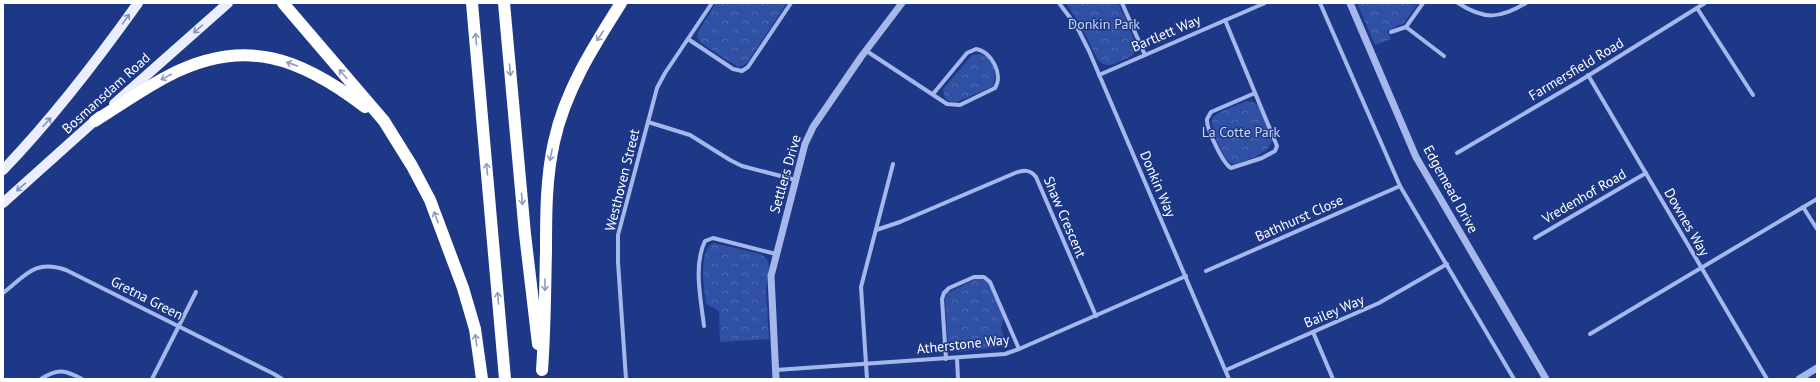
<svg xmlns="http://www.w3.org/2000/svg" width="1820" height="382" viewBox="0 0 1820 382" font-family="'PT Sans',sans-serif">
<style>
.park{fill:url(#park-crowns)}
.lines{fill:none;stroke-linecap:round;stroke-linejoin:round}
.minor{stroke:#a6b8eb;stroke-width:4}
.tertiary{stroke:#a6b8eb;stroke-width:7}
.primary{stroke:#eaeefe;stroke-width:10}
.motorway{stroke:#fff;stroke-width:12}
.oneway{stroke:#8493c2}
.oneway2{stroke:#8e9cc3}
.labels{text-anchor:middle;stroke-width:3;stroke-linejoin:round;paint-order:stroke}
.park-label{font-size:14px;fill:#cad7f8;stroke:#1d3887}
.street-label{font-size:14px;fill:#fff;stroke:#1d3887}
</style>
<defs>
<pattern id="park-crowns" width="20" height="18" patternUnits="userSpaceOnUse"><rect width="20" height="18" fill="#3050a4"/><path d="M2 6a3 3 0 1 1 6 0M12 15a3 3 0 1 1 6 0" fill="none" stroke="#4f6ab2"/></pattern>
</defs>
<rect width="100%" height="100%" fill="#1d3887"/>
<g class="park">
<polygon points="716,3 787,3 747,63 742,66 738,67 701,43 697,37 699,30"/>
<path d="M1066,3H1118C1122,12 1140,45 1134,53C1131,58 1123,60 1118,62C1110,66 1104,67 1098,60L1081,26Z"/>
<polygon points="1357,3 1418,3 1404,23 1387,31 1391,39 1375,45"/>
<path d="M980,54C992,57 1000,77 991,87L957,102L948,101L944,96L943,89L972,55Z"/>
<path d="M1248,101L1253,102L1258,105L1272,139C1270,154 1250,158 1238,163C1234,164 1232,164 1229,162C1223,158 1210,126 1212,119C1215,112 1240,104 1248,101Z"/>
<path d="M713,243L761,254L767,259L769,266L766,292L769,339L720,342L719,311L706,304C704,290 698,250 713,243Z"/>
<polygon points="978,278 981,278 989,282 1004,317 1001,328 1007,346 958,352 954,350 948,342 945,300 947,293"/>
</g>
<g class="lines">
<g class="minor">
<polyline points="1059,3 1077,27 1089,51 1229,379"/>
<polyline points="1122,3 1145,55"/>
<polyline points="1320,3 1400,186 1514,379"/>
<path d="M1458,3C1484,20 1500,19 1526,3"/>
<polyline points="1697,8 1753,95"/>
<path d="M1225,20L1277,146L1275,151L1262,158L1231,168C1223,164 1206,128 1207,119L1211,112L1255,93"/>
<polyline points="1406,27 1444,56"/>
<polyline points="1391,32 1406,27 1423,3"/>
<polyline points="688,39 733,69 742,71 748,67 791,3"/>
<path d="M865,50L947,104L960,105L995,88C1004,75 991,51 976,49L967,53L933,94"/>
<polyline points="1099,75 1265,3"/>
<polyline points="1588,75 1767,379"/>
<polyline points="648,122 690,135 730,160 742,166 796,180"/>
<polyline points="1457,153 1578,82 1705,3"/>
<polyline points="1803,207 1817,229"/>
<path d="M876,230L900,222L1015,173C1023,170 1030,169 1036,177L1096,316"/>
<polyline points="1535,238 1646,173"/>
<polyline points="1206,271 1400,186"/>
<path d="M3,293C26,275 35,259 66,270L274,374L282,379"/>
<path d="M704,326C701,299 693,266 705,241L713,238L776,254"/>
<polyline points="1313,332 1333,379"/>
<polyline points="1590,334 1817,199"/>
<polyline points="957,358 958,379"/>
<polyline points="946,359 942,299 944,293 949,288 974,277 984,277 990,282 1019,349"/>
<polyline points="776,370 1005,354 1019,349 1186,276"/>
<polyline points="1226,370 1379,303 1447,264"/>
<path d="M41,379C58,368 65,370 82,379"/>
<polyline points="152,379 196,292"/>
<polyline points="626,379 618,262 618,235 657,88 665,73 712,3"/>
<polyline points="867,379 861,287 893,164"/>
</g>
<g class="tertiary">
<polyline points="1350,3 1416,157 1546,379"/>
<polyline points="776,379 771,276 805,144 813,127 861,57 902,3"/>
<polyline points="1799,379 1817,368"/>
</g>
<g class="primary">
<polyline points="114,104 228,3"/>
<path d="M3,170C53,118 96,62 138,3"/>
<polyline points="3,203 100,116"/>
</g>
<g class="motorway">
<polyline points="283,3 384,121 412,166 430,200 463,288 475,329 482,379"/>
<polyline points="472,3 505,379"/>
<polyline points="504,3 525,234 538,344"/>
<path d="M95,121C119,106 143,89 168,76C245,36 301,58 365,107"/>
<path d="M542,370C545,330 545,291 546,251C546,214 546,178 554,142C565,91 593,47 621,3"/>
</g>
</g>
<defs><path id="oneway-shaft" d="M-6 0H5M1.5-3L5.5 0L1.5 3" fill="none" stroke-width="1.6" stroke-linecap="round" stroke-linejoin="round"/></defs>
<g class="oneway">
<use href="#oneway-shaft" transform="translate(126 19) rotate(-54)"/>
<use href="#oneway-shaft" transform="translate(198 29) rotate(138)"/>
<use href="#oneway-shaft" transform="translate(47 122) rotate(-48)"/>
<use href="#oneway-shaft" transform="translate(21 187) rotate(139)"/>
</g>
<g class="oneway2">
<use href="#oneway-shaft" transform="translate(600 36) rotate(123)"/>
<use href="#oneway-shaft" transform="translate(476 39) rotate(-95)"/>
<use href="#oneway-shaft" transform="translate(292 64) rotate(-161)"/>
<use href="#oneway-shaft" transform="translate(510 70) rotate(85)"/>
<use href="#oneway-shaft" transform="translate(343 74) rotate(-131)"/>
<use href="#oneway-shaft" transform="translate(166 77) rotate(152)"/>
<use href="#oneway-shaft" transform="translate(551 155) rotate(101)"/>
<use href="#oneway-shaft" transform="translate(487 169) rotate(-95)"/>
<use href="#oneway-shaft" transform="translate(522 199) rotate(85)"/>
<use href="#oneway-shaft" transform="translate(436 217) rotate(-111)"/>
<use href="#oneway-shaft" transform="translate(545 285) rotate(90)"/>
<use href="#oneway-shaft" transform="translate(498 298) rotate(-95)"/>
<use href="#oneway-shaft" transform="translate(476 340) rotate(-98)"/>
</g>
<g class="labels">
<g class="park-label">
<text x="1104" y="29">Donkin Park</text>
<text x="1241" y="137">La Cotte Park</text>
</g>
<g class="street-label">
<text transform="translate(1166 33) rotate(-23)" y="5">Bartlett Way</text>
<text transform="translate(1576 69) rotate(-31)" y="5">Farmersfield Road</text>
<text transform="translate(106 93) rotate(-42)" y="5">Bosmansdam Road</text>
<text transform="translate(785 174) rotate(-74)" y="5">Settlers Drive</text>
<text transform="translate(622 180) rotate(-76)" y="5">Westhoven Street</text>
<text transform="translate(1158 184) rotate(67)" y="5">Donkin Way</text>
<text transform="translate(1451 189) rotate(61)" y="5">Edgemead Drive</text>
<text transform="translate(1584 196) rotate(-30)" y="5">Vredenhof Road</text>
<text transform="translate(1065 217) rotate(67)" y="5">Shaw Crescent</text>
<text transform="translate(1299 218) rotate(-24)" y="5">Bathhurst Close</text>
<text transform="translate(1687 222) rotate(60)" y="5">Downes Way</text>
<text transform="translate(147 298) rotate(27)" y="5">Gretna Green</text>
<text transform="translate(1334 311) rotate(-23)" y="5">Bailey Way</text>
<text transform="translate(963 344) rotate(-6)" y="5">Atherstone Way</text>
</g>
</g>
<rect width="1820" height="382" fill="none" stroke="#ffffff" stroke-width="8"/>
</svg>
